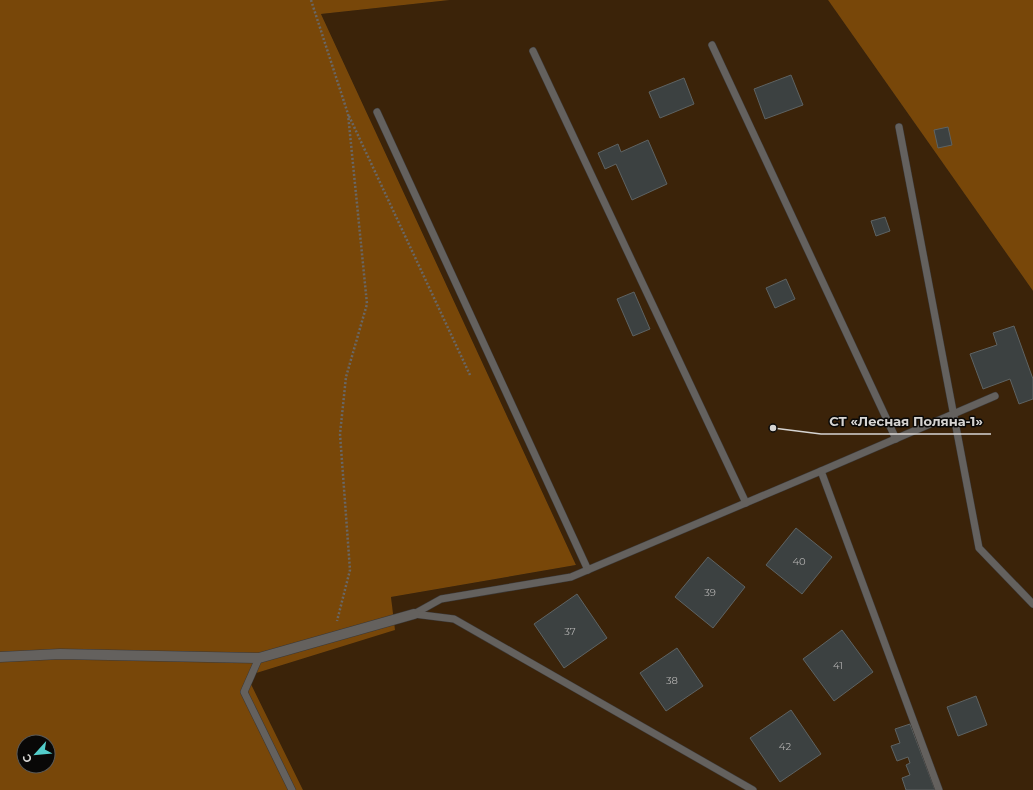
<svg xmlns="http://www.w3.org/2000/svg" width="1033" height="790" viewBox="0 0 1033 790" font-family="Montserrat,sans-serif">
<style>
.green{fill:#3b2309}
.forest{fill:#784709;fill-rule:evenodd}
.building{fill:#3c4141;stroke:#5e6363}
.lines{fill:none;stroke-linecap:round;stroke-linejoin:round}
.service-casing{stroke:#3b3837;stroke-width:8}
.minor-casing{stroke:#3b3837;stroke-width:11}
.path{stroke:#696765;stroke-width:2.5;stroke-dasharray:2 2;stroke-linecap:butt}
.service{stroke:#64615e;stroke-width:7}
.minor{stroke:#64615e;stroke-width:10}
.labels{text-anchor:middle;stroke-width:3;stroke-linejoin:round;paint-order:stroke}
.number-label{font-size:10px;fill:#b0afae}
.leader{fill:none;stroke:#d6d4d2;stroke-width:1.5}
.callout-dot{fill:#d6d4d2;stroke:#090807;stroke-width:1.5}
.callout-label{font-size:13px;text-anchor:middle;font-weight:bold;fill:#d6d4d2;stroke:#090807;stroke-width:3;stroke-linejoin:round;paint-order:stroke}
</style>
<rect width="100%" height="100%" fill="#201d1b"/>
<polygon class="green" points="450,0 828,0 1033,291 1033,790 303,790 247,676 394,630 391,597 576,565 321,14"/>
<g class="forest">
<path d="M0,0H450L321,14L576,565L391,597L395,630L247,676L303,790H0ZM24,742H48V766H24Z"/>
<polygon points="828,0 1033,0 1033,291"/>
</g>
<g class="building">
<polygon points="791,75 803,105 765,119 754,89"/>
<polygon points="684,78 694,104 660,118 649,92"/>
<polygon points="948,127 952,145 938,148 934,130"/>
<polygon points="648,140 667,184 632,200 616,164 605,169 598,153 618,144 621,152"/>
<polygon points="885,217 890,231 876,236 871,221"/>
<polygon points="786,279 795,299 775,308 766,288"/>
<polygon points="634,292 650,329 633,336 617,299"/>
<polygon points="1014,326 1033,379 1033,399 1019,404 1010,379 983,389 970,354 997,345 993,333"/>
<polygon points="796,528 832,557 802,594 766,565"/>
<polygon points="708,557 745,587 713,628 675,597"/>
<polygon points="577,594 607,638 564,668 534,624"/>
<polygon points="842,630 873,672 834,701 803,659"/>
<polygon points="677,648 703,686 666,711 640,673"/>
<polygon points="976,696 987,725 958,736 947,707"/>
<polygon points="791,710 821,754 780,782 750,738"/>
<polygon points="910,724 935,790 906,790 902,778 910,775 906,765 910,763 908,757 897,761 891,746 900,743 895,729"/>
</g>
<g class="lines">
<g class="service-casing">
<g id="service">
<polyline points="712,45 896,439"/>
<polyline points="533,51 746,503"/>
<polyline points="377,112 588,570"/>
<polyline points="899,127 979,548 1033,604"/>
<polyline points="821,471 939,790"/>
<polyline points="414,614 441,599 571,577 821,471 995,396"/>
<polyline points="414,614 454,619 753,790"/>
<polyline points="259,658 244,692 292,790"/>
</g>
</g>
<g class="minor-casing">
<polyline id="minor" points="0,657 60,654 259,658 414,614"/>
</g>
<g class="path">
<polyline points="311,0 348,114 367,304 346,377 340,434 350,570 337,621"/>
<polyline points="349,116 470,375"/>
</g>
<use href="#service" class="service"/>
<use href="#minor" class="minor"/>
</g>
<g class="labels">
<g class="number-label">
<text x="799" y="565">40</text>
<text x="710" y="596">39</text>
<text x="570" y="635">37</text>
<text x="838" y="669">41</text>
<text x="672" y="684">38</text>
<text x="785" y="750">42</text>
</g>
</g>
<path class="leader" d="M773 428L821 434H991"/>
<circle class="callout-dot" cx="773" cy="428" r="4"/>
<g class="callout-label">
<text x="906" y="426">СТ «Лесная Поляна-1»</text>
</g>
<g transform="translate(36 754) rotate(243)"><circle r="19" fill="#090807" stroke="#5b5a58"/>
<path d="M0-3L7 15L0 10L-7 15Z" fill="#53cdca"/>
<text y="-6" font-size="11" font-weight="bold" text-anchor="middle" fill="#d6d4d2">С</text>
</g>
</svg>
